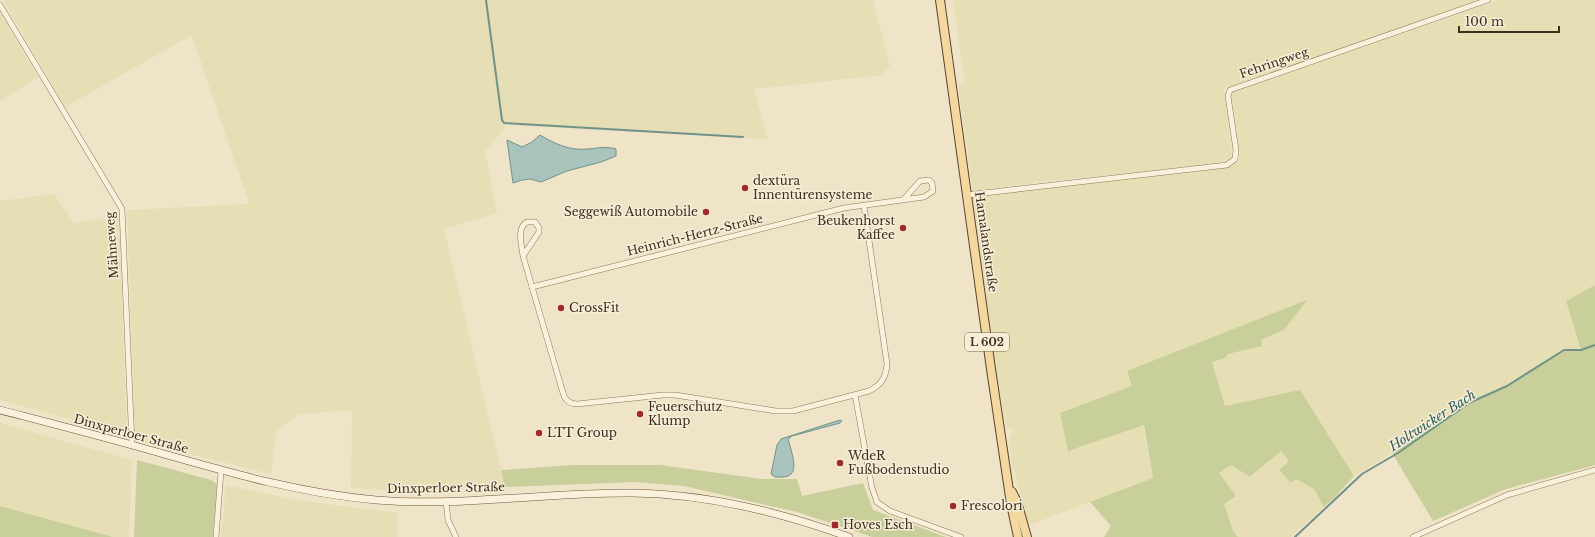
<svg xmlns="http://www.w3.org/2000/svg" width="1595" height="537" viewBox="0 0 1595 537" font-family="'Libre Baskerville',serif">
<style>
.farmland{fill:#e6deb5}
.green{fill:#c9cf9b}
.water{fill:#a9c4bc;stroke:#6f938a}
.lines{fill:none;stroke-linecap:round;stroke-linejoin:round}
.stream{stroke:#6f938a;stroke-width:2}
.street-casing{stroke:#8d765c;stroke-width:6}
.secondary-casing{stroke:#6f573f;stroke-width:8}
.primary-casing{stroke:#5b4430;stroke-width:10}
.street{stroke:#faf1dc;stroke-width:5}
.secondary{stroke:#faf1dc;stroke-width:7}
.primary{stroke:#f3d9a0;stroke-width:8}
.poi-dot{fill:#9e2a2b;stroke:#f7eed8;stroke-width:1.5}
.labels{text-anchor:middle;stroke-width:3;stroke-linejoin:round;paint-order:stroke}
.shield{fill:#f7eed8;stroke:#756857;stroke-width:1}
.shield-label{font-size:11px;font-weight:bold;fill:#3d2e20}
.street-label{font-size:12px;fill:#3d2e20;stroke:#f7eed8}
.poi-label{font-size:12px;fill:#3d2e20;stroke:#f7eed8;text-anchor:start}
.water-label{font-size:13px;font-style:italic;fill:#2f5d5a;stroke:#f7eed8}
</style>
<rect width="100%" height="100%" fill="#f0e4c8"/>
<g class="farmland">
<polygon points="3,0 873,0 890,66 882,75 754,89 768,139 507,125 485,151 497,213 444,229 505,487 400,491 351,488 352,410 299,414 276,431 271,474 135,441 127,210 249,204 192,35 65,107"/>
<polygon points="953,0 1481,0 1224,89 1232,158 1218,163 1159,170 1047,181 973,191 958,86 965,84"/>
<polygon points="1500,0 1595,0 1595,285 1566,301 1581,350 1564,350 1507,386 1469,403 1392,453 1354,476 1300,391 1225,406 1212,361 1225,358 1228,354 1262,346 1261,340 1284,330 1127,371 1132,386 1061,413 1068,451 1143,425 1153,478 1029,525 1012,463 1009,439 1015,429 1006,428 996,371 973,197 1048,187 1231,167 1239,161 1240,152 1231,92"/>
<polygon points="0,13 38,77 0,101"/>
<polygon points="54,194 74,223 119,217 127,435 0,400 0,201"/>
<polygon points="0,423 132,460 129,537 113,537 0,506"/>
<polygon points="1281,451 1289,461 1279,470 1314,489 1324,507 1291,537 1238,537 1233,531 1224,504 1236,496 1218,473 1231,465 1251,477"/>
<polygon points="226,485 295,500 397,513 397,537 221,537"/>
</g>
<g class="green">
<polygon points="1595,285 1595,465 1506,489 1433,521 1392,453 1471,402 1507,386 1564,350 1581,350 1566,301"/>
<polygon points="1307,300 1284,330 1261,340 1262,346 1228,354 1225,358 1212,362 1225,406 1300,390 1354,476 1335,497 1324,507 1314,489 1296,479 1291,483 1279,470 1289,461 1281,451 1250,477 1231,465 1219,473 1236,496 1224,504 1233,531 1238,537 1104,537 1111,526 1090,502 1153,478 1144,425 1068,451 1060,413 1132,386 1127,371"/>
<polygon points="137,460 211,480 217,484 213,537 134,537"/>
<polygon points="574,465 660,465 762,479 797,479 802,496 863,483 873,510 946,537 872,537 797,512 684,486 634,482 505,487 501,470"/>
<polygon points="0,506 113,537 0,537"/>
</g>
<g class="water">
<path d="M540,135C555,144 570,151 588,149C601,148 603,146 616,149V156L601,162L567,171L541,182L530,179L522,180L513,183L507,140L522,147L532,142Z"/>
<path d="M840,420L842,421L840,423L792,436L788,439C790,447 798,468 791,474C787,478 780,477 775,477L771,474L777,445L781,439Z"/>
</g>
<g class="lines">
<g class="stream">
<polyline points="486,0 502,120 504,123 743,137"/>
<polyline points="1295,537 1362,474 1398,453 1469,403 1507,386 1564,350 1581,350 1595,345"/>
</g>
<g class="street-casing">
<g id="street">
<polyline points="0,5 122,209 132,445"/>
<polyline points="967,195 1227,165 1235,159 1236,150 1228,96 1230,90 1488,0"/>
<path d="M523,256C522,246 516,228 527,222H535L539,228V232L523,256L563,393C565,400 569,404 577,404L663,395H675L776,411H793L869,391C881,385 886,378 887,364L864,206"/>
<polyline points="532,287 844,208 924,197 933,191 932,183 929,180 920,181 904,199"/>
<polyline points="855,395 872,488 877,502 890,511 961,537"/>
<polyline points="446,501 448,520 456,537"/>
<polyline points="216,537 221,471"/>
<polyline points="1413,537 1507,495 1595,470"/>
</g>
</g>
<g class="secondary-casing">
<path id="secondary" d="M0,410C46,422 93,434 139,447C217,469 295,493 376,500C462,507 547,492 633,493C707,494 780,512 849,537"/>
</g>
<g class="primary-casing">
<g id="primary">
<polyline points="940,0 991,369 1011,504 1018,537"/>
<polyline points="1012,492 1017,502 1027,537"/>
</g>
</g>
<use href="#street" class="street"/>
<use href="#secondary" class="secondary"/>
<use href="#primary" class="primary"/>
</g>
<g class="poi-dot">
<circle cx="745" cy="188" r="4"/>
<circle cx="706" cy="212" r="4"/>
<circle cx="903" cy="228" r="4"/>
<circle cx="561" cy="308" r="4"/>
<circle cx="640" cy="414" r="4"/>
<circle cx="539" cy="433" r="4"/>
<circle cx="840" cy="463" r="4"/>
<circle cx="953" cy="506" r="4"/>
<rect x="831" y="521" width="8" height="8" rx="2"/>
</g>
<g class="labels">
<rect class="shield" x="965" y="333" width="44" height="18" rx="3"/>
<g class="shield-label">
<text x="987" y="346">L 602</text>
</g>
<g class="street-label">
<text transform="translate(1274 63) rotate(-19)" y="4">Fehringweg</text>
<text transform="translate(695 235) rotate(-14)" y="4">Heinrich-Hertz-Straße</text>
<text transform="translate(986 242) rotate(82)" y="4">Hamalandstraße</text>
<text transform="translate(112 245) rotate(-94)" y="4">Mähneweg</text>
<text transform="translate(131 434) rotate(15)" y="4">Dinxperloer Straße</text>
<text transform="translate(446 488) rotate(-1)" y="4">Dinxperloer Straße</text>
</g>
<g class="poi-label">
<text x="753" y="185">dextüra<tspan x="753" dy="14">Innentürensysteme</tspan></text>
<text x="698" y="216" text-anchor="end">Seggewiß Automobile</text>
<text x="895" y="225" text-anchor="end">Beukenhorst<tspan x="895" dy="14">Kaffee</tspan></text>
<text x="569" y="312">CrossFit</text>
<text x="648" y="411">Feuerschutz<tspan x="648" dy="14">Klump</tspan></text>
<text x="547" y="437">LTT Group</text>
<text x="848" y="460">WdeR<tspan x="848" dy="14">Fußbodenstudio</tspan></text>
<text x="961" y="510">Frescolori</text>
<text x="843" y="529">Hoves Esch</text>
</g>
<g class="water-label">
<text transform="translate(1432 420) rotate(-33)" y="5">Holtwicker Bach</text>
</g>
</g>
<path d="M1459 26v6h100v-6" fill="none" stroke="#3d2e20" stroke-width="2"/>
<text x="1465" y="26" font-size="12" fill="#3d2e20" stroke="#f7eed8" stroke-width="3" paint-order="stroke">100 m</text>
</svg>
